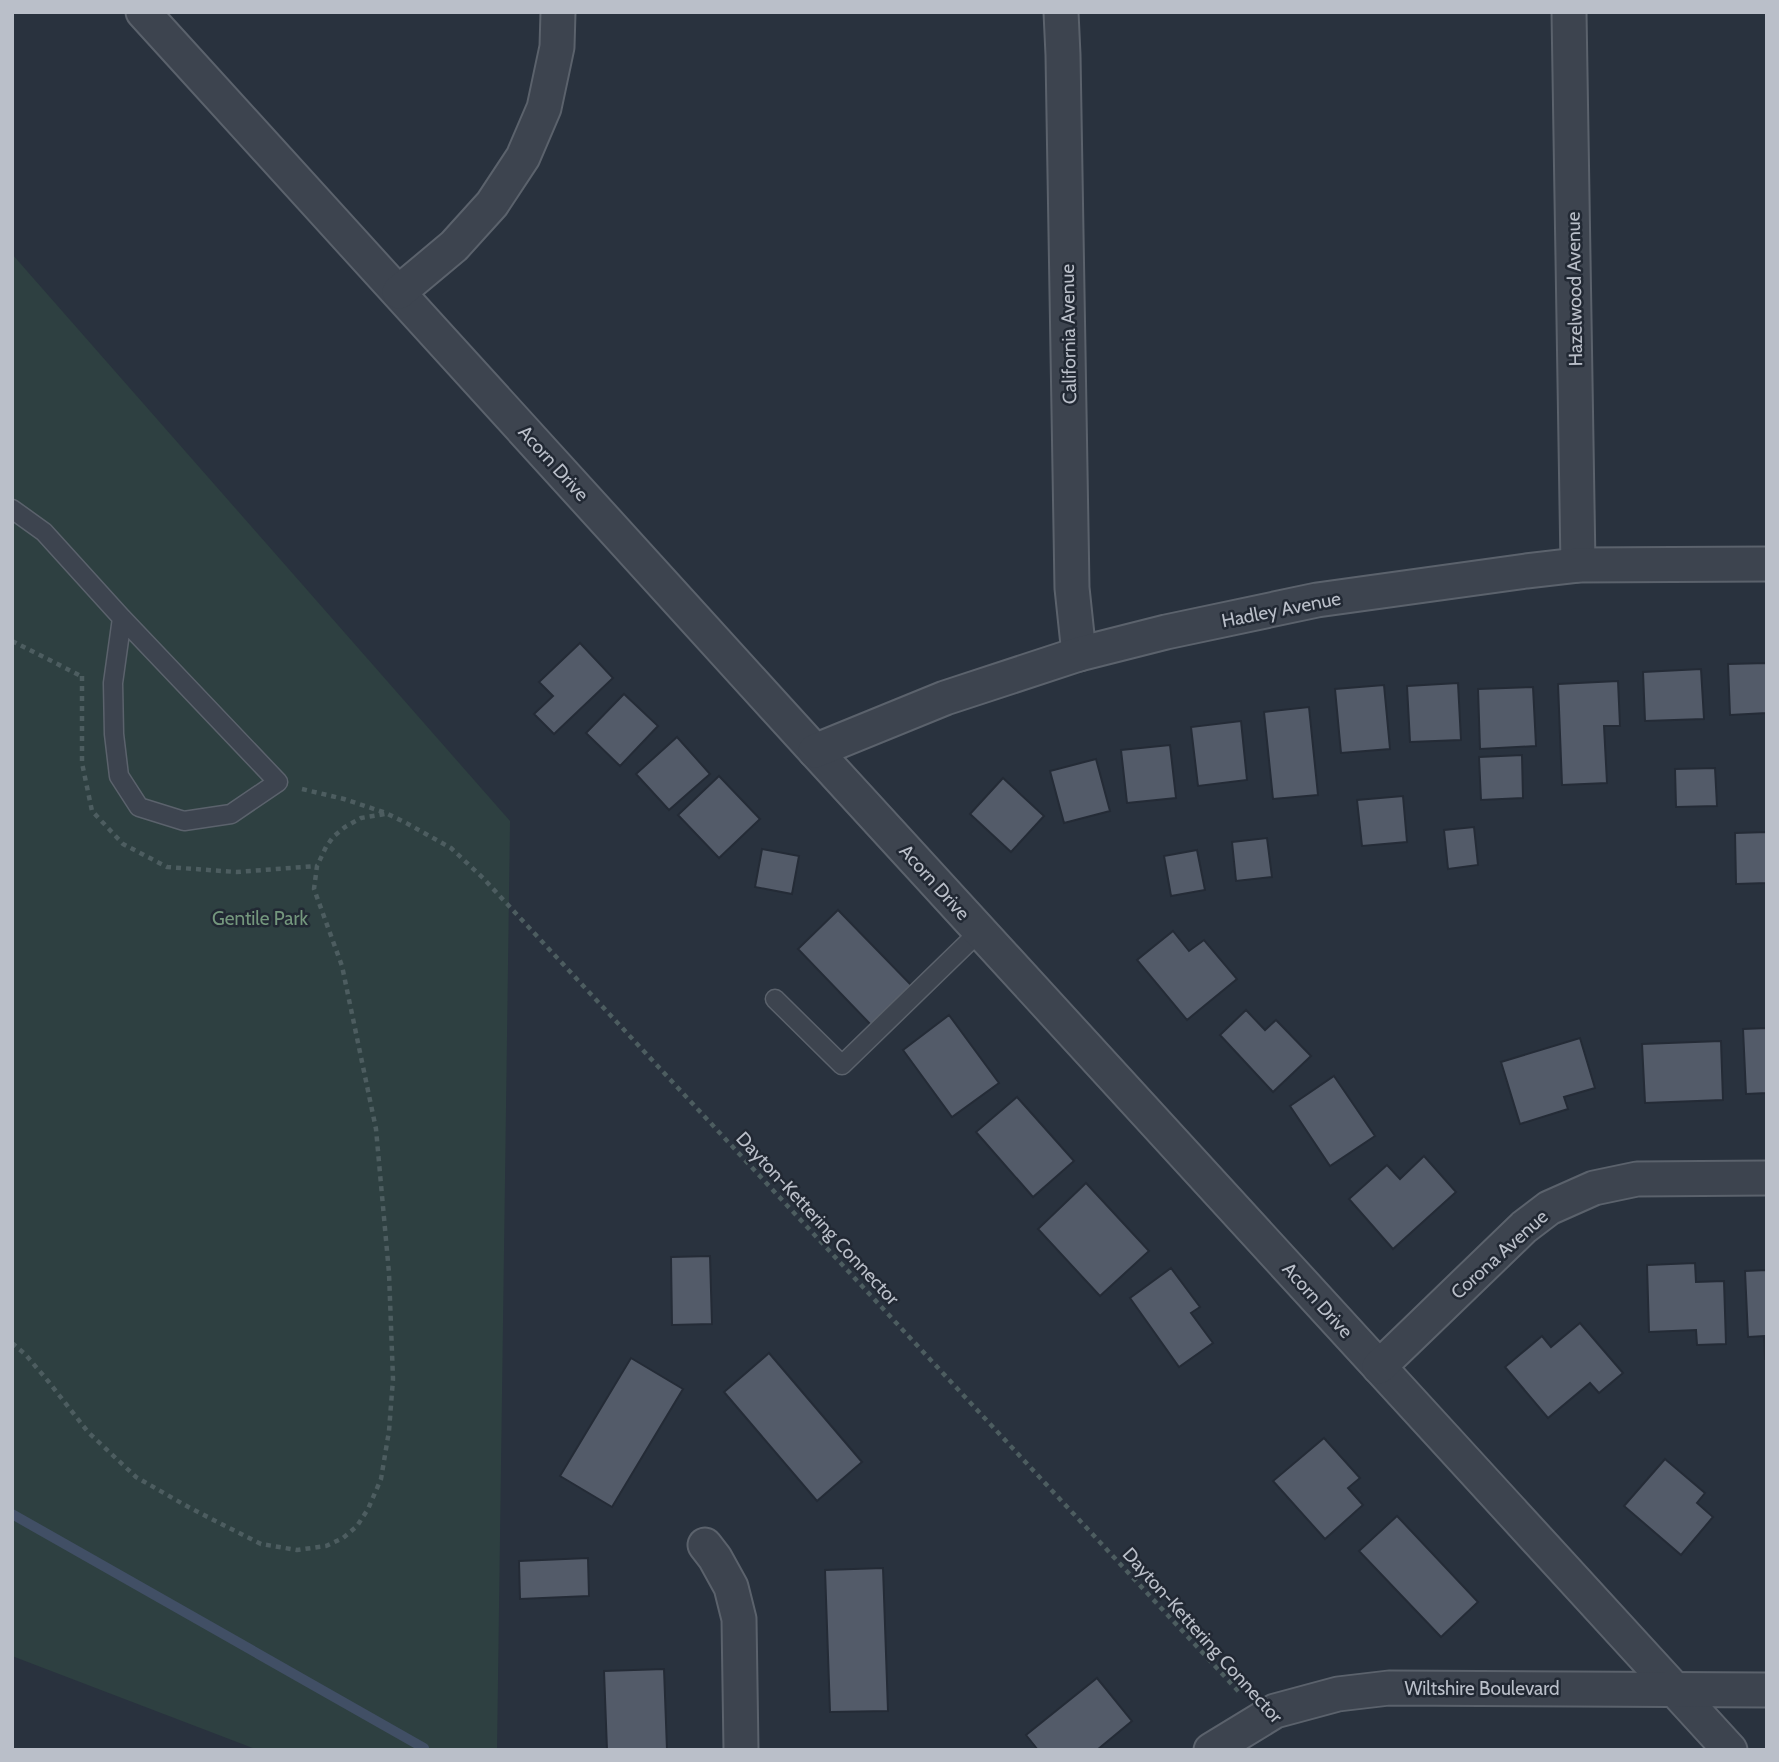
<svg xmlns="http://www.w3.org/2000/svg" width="1779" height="1762" viewBox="0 0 1779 1762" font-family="Cabin,sans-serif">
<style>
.green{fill:#2e4041}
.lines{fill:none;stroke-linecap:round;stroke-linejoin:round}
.stream{stroke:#414f65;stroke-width:10}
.building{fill:#535b69;stroke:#242b36;stroke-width:2}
.lane-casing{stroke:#5b626c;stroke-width:21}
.street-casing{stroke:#5b626c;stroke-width:37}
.path{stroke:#4d5d60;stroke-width:4.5;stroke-dasharray:5 5;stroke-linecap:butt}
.lane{stroke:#3d444f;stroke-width:18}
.street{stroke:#3d444f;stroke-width:33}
.labels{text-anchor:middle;stroke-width:5;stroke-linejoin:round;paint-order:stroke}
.street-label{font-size:19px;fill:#babfc9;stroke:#222934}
.park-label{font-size:19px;fill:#74977d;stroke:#222934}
</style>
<rect width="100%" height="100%" fill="#29323e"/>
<polygon class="green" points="12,254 510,821 497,1750 258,1750 12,1656"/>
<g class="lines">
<polyline class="stream" points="12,1514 424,1748"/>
</g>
<g class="building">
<polygon points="580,643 613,678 554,734 534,714 553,696 539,682"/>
<polygon points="1767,663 1767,713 1730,715 1728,664"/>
<polygon points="1701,669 1704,719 1645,721 1643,672"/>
<polygon points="1618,681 1620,726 1604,726 1607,783 1562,785 1558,684"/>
<polygon points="1458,683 1461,740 1410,742 1407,686"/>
<polygon points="1384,685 1390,749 1341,753 1335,689"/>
<polygon points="1533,687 1536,746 1480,749 1478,689"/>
<polygon points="624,694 658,726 620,766 586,733"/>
<polygon points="1309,707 1318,795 1273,799 1264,712"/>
<polygon points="1241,721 1247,780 1198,786 1191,727"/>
<polygon points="677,737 710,774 669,810 636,774"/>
<polygon points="1170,745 1176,798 1127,803 1121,750"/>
<polygon points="1522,755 1523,798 1481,800 1479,757"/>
<polygon points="1096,759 1110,811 1064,823 1050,771"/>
<polygon points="1715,768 1717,806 1676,807 1675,769"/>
<polygon points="719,776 760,819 719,858 678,815"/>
<polygon points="1003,778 1044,816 1011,852 970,814"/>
<polygon points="1403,796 1407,842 1362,846 1357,800"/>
<polygon points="1474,827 1478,865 1448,869 1444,830"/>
<polygon points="1767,832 1767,883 1736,884 1735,833"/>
<polygon points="1267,838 1272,877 1236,881 1232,842"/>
<polygon points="762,849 799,856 792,894 755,887"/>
<polygon points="1197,850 1205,890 1171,896 1164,856"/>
<polygon points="838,910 914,988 873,1027 798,949"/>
<polygon points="1173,931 1189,951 1204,940 1237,979 1187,1020 1137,960"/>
<polygon points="1246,1010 1265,1030 1276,1020 1311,1056 1273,1092 1220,1035"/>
<polygon points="949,1015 999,1083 952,1117 903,1050"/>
<polygon points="1767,1028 1767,1093 1746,1094 1743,1029"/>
<polygon points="1580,1038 1595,1088 1564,1097 1568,1109 1520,1124 1501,1062"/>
<polygon points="1721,1041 1723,1100 1645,1103 1642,1044"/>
<polygon points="1334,1076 1375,1136 1330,1166 1290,1106"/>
<polygon points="1017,1097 1074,1161 1033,1197 976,1132"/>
<polygon points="1424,1156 1456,1192 1393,1249 1349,1199 1387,1165 1400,1179"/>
<polygon points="1086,1183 1149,1251 1100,1296 1038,1229"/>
<polygon points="710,1256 712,1324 672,1325 671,1257"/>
<polygon points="1695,1263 1696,1282 1724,1281 1726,1344 1697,1345 1696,1330 1649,1332 1647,1265"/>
<polygon points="1171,1268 1200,1307 1191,1313 1213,1343 1179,1367 1130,1298"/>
<polygon points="1767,1270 1767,1359 1765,1359 1764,1336 1748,1337 1745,1271"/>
<polygon points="1580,1323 1623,1373 1599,1393 1590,1383 1548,1418 1505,1367 1542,1336 1551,1347"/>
<polygon points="769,1353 862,1462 817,1501 724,1392"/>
<polygon points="631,1358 683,1389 612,1507 560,1476"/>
<polygon points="1324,1438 1360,1478 1348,1488 1363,1505 1325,1539 1273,1481"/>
<polygon points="1665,1459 1705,1493 1697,1503 1713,1517 1681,1555 1624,1506"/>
<polygon points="1397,1516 1478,1602 1441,1637 1359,1551"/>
<polygon points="588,1558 589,1596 520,1599 519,1561"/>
<polygon points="883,1568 888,1711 830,1712 825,1570"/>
<polygon points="664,1669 667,1750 607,1750 604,1671"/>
<polygon points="1097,1678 1132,1721 1097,1750 1038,1750 1026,1735"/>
</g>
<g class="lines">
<g class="lane-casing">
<g id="lane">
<polyline points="12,509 44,532 122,618 278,782 231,814 184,821 139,807 119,776 114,734 113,683 122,618"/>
<polyline points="775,999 842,1065 980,931"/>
</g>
</g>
<g class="street-casing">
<g id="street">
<polyline points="143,12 815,751 1730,1750"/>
<polyline points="1061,12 1063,55 1072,588 1079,654"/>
<polyline points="1569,12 1578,565"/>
<polyline points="399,292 454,246 492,204 523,157 544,108 557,47 558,12"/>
<polyline points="815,751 945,698 1079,654 1166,632 1317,600 1526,571 1578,565 1767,564"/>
<polyline points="1379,1367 1524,1227 1549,1208 1594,1188 1637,1179 1767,1178"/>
<polyline points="705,1545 715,1558 731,1587 739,1619 741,1750"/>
<polyline points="1211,1750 1275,1711 1338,1694 1389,1688 1767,1690"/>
</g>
</g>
<g class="path">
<polyline points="12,641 83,677"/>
<polyline points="82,676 82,763 92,811 123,844 167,867 236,872 317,866"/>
<polyline points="302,789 344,799 386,813 408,824 451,848 483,878 1240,1693"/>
<polyline points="12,1343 25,1354 48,1381 88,1432 136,1477 190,1508 261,1544 297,1550 326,1546 343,1538 357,1526 368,1509 381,1479 389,1431 393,1379 389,1273 376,1129 342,966 314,889 317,866 326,847 333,837 345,827 361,818 385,814"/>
</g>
<use href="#lane" class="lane"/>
<use href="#street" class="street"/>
</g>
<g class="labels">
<g class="street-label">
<text transform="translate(1574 289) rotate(-91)" y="7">Hazelwood Avenue</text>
<text transform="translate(1068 334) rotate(-91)" y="7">California Avenue</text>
<text transform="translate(554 463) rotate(48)" y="7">Acorn Drive</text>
<text transform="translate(1281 609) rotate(-11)" y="7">Hadley Avenue</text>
<text transform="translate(935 882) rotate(48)" y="7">Acorn Drive</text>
<text transform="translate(818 1218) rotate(47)" y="7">Dayton-Kettering Connector</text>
<text transform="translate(1499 1254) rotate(-42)" y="7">Corona Avenue</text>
<text transform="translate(1318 1300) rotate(48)" y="7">Acorn Drive</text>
<text transform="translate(1203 1635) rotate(48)" y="7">Dayton-Kettering Connector</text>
<text x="1482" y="1695">Wiltshire Boulevard</text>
</g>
<g class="park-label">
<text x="260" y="925">Gentile Park</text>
</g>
</g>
<rect width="1779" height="1762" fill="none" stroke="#babfc9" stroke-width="28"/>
</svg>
